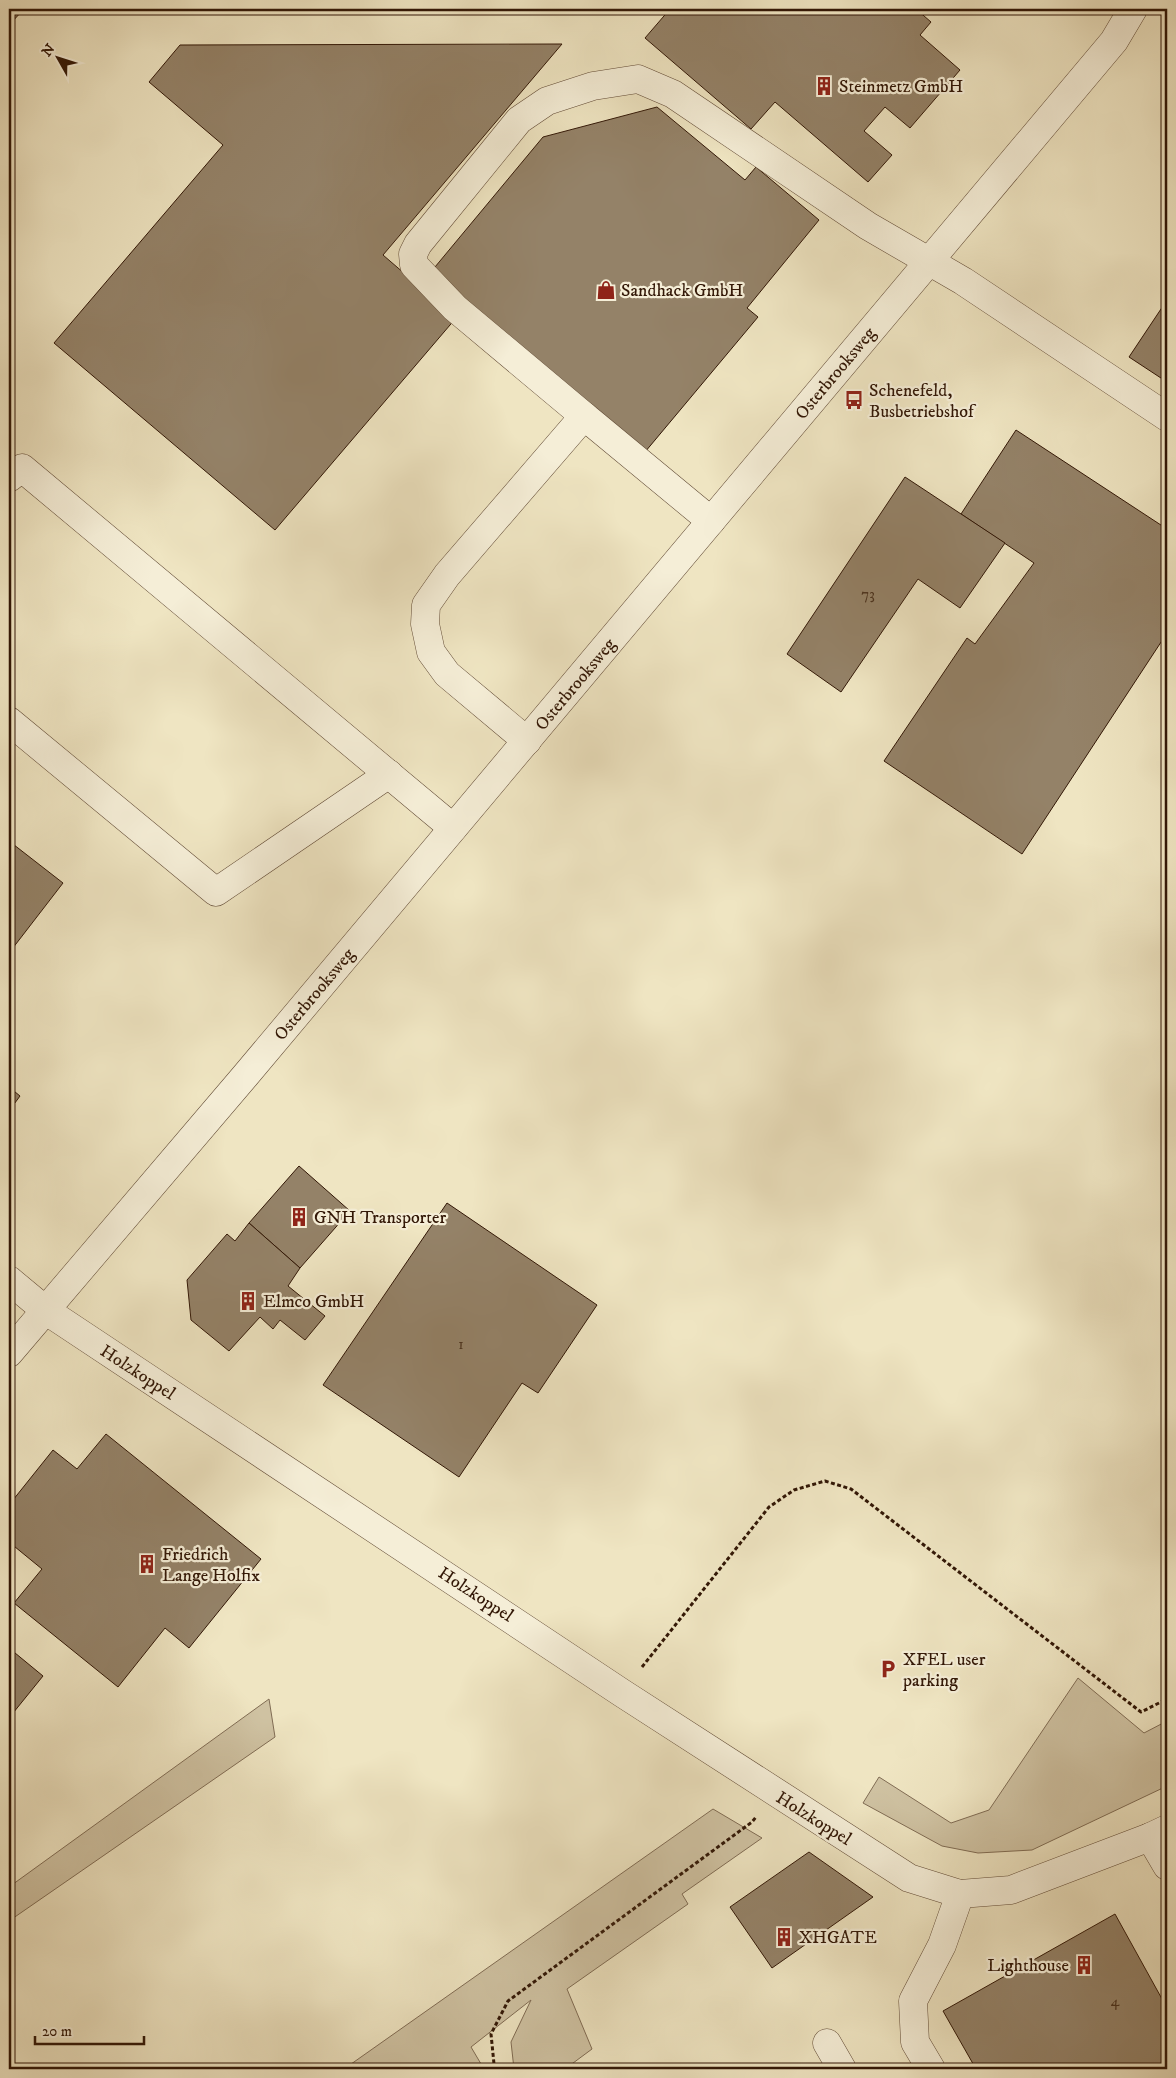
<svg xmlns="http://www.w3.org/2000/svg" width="1176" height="2078" viewBox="0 0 1176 2078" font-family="'IM FELL DW Pica',serif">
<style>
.green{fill:#cfc2a2;stroke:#806c54}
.building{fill:#948268;stroke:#321706}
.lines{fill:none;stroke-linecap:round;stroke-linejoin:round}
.minor-casing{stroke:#614a35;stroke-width:29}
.path{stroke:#321706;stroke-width:3;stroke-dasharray:4 2.5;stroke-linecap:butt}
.minor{stroke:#f5eed7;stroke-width:28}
.labels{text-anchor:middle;stroke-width:4.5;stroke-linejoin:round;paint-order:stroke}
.number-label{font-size:15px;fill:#4a321e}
.poi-label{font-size:18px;fill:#321706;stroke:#f5eed7;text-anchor:start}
.street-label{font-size:18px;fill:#321706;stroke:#f5eed7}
</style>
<rect width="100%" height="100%" fill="#efe5c2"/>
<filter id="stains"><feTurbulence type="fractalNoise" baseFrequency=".004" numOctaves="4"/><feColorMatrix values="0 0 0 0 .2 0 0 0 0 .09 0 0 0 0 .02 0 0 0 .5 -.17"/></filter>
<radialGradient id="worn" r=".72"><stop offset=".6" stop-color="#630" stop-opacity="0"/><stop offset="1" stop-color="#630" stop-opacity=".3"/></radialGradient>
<g class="green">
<polygon points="1078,1678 1144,1733 1167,1721 1167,1786 1032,1850 978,1853 942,1846 863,1803 879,1777 951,1823 989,1810"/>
<polygon points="269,1699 275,1737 9,1921 9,1887"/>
<polygon points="713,1809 762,1838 682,1894 688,1904 567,1989 592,2049 565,2069 514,2069 511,2042 531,2000 471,2047 484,2069 344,2069"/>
</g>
<g class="building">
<polygon points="9,9 24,9 9,25"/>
<polygon points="670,9 916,9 931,22 920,35 960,70 910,128 885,107 864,131 892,155 868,182 775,102 751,129 645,38"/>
<polygon points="562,44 383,255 456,318 275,530 54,343 223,145 149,82 180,45"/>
<polygon points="657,107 745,180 756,167 819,220 747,308 758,317 645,452 430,273 543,137"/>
<polygon points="1167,300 1167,382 1129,357"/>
<polygon points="1016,430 1167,529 1167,633 1022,854 884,761 967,638 975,644 1034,563 961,514"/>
<polygon points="905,477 1005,543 960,608 918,579 841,692 787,654"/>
<polygon points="9,841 63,883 9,953"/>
<polygon points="9,1087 20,1096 9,1111"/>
<polygon points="299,1166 350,1211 300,1268 249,1223"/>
<polygon points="447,1203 597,1305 538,1393 522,1383 459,1477 323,1385"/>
<polygon points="249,1223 300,1268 288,1286 325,1316 305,1340 280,1320 273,1329 260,1317 229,1351 191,1320 187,1280 227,1234 235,1241"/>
<polygon points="106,1434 261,1559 189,1648 165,1628 118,1687 14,1603 42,1569 9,1542 9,1505 53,1450 77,1469"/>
<polygon points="9,1648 43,1676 9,1718"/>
<polygon points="809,1852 873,1897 772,1968 730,1907"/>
<polygon points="1115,1914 1167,2008 1167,2069 976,2069 943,2011"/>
</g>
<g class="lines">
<g class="minor-casing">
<g id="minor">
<polyline points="584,416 711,521"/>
<polyline points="9,478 22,468 453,828"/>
<polyline points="9,721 216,892 389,774"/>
<polyline points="527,741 447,674 431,652 425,624 426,605 447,575 584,416 455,308 414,265 413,254 418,244 519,120 547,101 593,86 638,79 673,94 868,226 963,281 1167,417"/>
<polyline points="9,1280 45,1310 622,1693 909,1878 960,1894 1011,1890 1150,1837 1167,1829"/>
<polyline points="9,1353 245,1076 1114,41 1133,9"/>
<polyline points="1150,1837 1167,1866"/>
<polyline points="827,2043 842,2069"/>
<polyline points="931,2069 915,2042 913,2001 942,1945 960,1894"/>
</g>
</g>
<g class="path">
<polyline points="642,1667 769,1507 794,1490 825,1481 851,1489 1141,1712 1167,1699"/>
<polyline points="497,2069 494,2064 491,2034 508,2001 752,1822 756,1817"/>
</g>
<use href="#minor" class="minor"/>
</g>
<defs>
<g id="building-bare" transform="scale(1.5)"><path d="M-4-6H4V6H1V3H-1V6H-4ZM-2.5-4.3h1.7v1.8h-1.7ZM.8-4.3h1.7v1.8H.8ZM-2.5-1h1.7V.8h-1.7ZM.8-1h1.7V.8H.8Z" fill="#8f2418" stroke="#f5eed7" stroke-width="2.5" paint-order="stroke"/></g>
<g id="shop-bare" transform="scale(1.5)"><path d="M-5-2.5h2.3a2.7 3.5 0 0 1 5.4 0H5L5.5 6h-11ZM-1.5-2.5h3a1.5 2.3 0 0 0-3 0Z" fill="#8f2418" stroke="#f5eed7" stroke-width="2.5" paint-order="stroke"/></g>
<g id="bus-bare" transform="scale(1.5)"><path d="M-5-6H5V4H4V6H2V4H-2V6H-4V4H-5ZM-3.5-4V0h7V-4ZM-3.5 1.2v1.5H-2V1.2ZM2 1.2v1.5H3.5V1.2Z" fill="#8f2418" stroke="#f5eed7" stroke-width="2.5" paint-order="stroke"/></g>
<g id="parking-bare" transform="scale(1.5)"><path d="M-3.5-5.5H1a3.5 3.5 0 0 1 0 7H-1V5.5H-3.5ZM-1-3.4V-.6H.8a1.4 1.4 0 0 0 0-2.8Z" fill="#8f2418" stroke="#f5eed7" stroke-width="2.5" paint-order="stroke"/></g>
</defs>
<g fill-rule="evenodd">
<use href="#building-bare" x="824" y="86"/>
<use href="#shop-bare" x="606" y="290"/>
<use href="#bus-bare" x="854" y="400"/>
<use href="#building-bare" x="299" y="1217"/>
<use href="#building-bare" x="248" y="1301"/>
<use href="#building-bare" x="147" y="1564"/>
<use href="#parking-bare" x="888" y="1669"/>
<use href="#building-bare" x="784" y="1937"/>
<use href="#building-bare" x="1084" y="1965"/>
</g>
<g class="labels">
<g class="number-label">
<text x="868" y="599">73</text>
<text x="461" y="1349">1</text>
<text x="1115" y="2006">4</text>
</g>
<g class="poi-label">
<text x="839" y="92">Steinmetz GmbH</text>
<text x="621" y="296">Sandhack GmbH</text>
<text x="869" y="396">Schenefeld,<tspan x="869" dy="21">Busbetriebshof</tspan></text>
<text x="314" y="1223">GNH Transporter</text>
<text x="263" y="1307">Elmco GmbH</text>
<text x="162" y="1560">Friedrich<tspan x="162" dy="21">Lange Holfix</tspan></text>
<text x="903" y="1665">XFEL user<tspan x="903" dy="21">parking</tspan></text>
<text x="799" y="1943">XHGATE</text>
<text x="1069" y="1971" text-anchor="end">Lighthouse</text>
</g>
<g class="street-label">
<text transform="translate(835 373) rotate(-50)" y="6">Osterbrooksweg</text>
<text transform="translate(575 684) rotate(-50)" y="6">Osterbrooksweg</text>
<text transform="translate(314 994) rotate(-50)" y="6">Osterbrooksweg</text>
<text transform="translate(138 1372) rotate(33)" y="6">Holzkoppel</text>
<text transform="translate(476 1594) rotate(33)" y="6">Holzkoppel</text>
<text transform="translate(814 1818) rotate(32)" y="6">Holzkoppel</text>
</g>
</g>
<rect width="1176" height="2078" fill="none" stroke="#efe5c2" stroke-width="30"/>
<rect x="10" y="10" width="1156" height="2058" fill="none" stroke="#321706" stroke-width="2.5"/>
<rect x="15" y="15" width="1146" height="2048" fill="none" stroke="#321706"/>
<g transform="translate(58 58) rotate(309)" stroke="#f5eed7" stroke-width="4" paint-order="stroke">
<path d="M0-4L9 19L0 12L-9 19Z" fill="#321706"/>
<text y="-8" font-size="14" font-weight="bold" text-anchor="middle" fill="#321706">N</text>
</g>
<path d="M35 2036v8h109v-8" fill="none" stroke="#321706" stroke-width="2.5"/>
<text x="42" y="2036" font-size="15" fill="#321706" stroke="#f5eed7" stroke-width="4" paint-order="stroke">20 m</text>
<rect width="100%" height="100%" filter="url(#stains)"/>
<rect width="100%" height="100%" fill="url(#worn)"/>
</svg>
